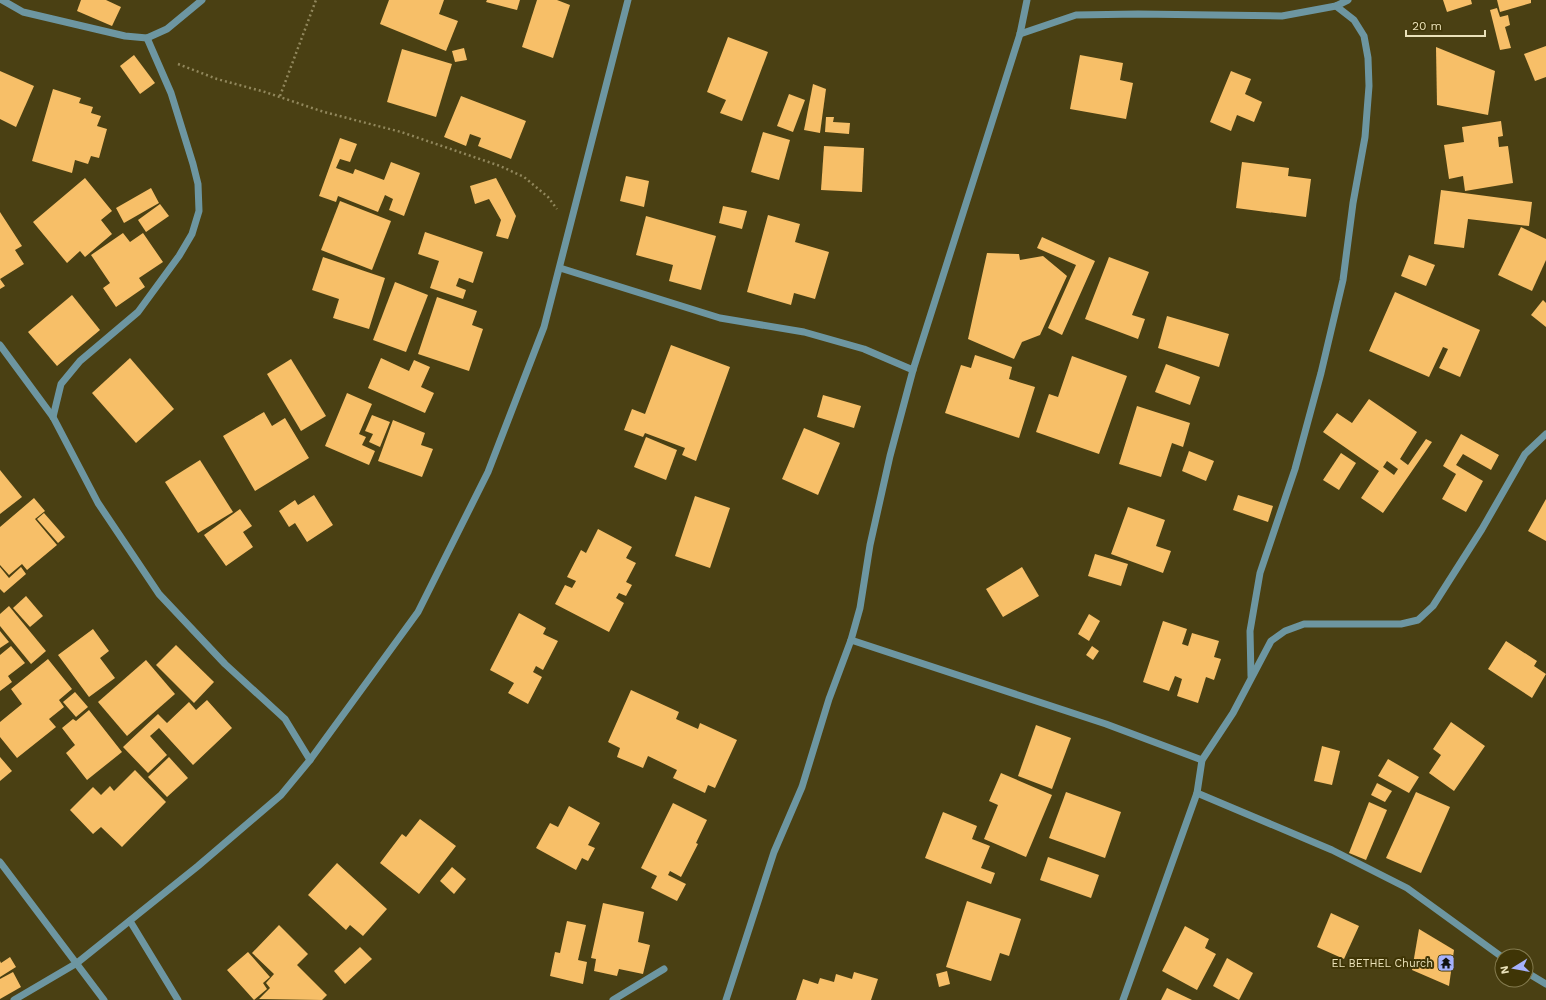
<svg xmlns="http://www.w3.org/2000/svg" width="1546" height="1000" viewBox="0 0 1546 1000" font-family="'Work Sans',sans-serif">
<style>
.building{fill:#f7bf68;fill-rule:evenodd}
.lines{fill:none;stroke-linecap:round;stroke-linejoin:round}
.path{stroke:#91875c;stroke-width:2.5;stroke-dasharray:2 3;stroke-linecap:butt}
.minor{stroke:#6d96a1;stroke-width:7}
.labels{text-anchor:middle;stroke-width:4;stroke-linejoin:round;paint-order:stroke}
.poi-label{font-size:11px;fill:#eae1b9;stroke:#3f3506;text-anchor:end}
</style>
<rect width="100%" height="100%" fill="#4a4013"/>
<g class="building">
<polygon points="81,0 106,0 121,7 112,26 77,11"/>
<polygon points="389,0 444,0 439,14 458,21 446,51 380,24"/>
<polygon points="487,0 520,0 517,10 486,2"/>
<polygon points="537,0 557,0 570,5 553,58 522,47"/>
<polygon points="1443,0 1471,0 1472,4 1447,12"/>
<polygon points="1497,0 1531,0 1531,3 1500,12"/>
<polygon points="1497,8 1500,17 1508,15 1510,25 1505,27 1511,48 1500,50 1490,10"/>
<polygon points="728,37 768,52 742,121 720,113 726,100 707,92"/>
<polygon points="1546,46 1546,77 1535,81 1524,54"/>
<polygon points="1436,47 1495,71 1488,115 1437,105"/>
<polygon points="464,48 467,60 455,62 452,51"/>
<polygon points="402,49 452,64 436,117 387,102"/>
<polygon points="134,55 155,83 140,94 120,66"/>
<polygon points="1080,55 1123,63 1120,80 1133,83 1126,119 1070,109"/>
<polygon points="0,71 34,86 16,127 0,119"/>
<polygon points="1231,71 1251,79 1245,94 1262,102 1254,122 1237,115 1231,131 1210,122"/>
<polygon points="813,84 826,89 820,133 804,130"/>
<polygon points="53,89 81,98 79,103 93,107 91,113 101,116 97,126 107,129 99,158 91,156 88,164 75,160 72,173 32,161"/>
<polygon points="789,94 805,100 793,132 777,126"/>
<polygon points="461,96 526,121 511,159 478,146 481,138 470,134 466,146 444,137"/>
<polygon points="826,117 834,117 833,122 850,123 849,134 825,132"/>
<polygon points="1501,121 1503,136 1498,137 1499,147 1508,146 1513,183 1465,191 1463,176 1449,179 1444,145 1464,142 1462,127"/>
<polygon points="763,132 790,140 779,180 751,172"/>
<polygon points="340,138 357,144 350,162 340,159 336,168 353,174 355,169 384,180 391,162 420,173 404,216 389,210 393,199 385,195 378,212 338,196 336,202 319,196"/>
<polygon points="824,146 864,148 862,192 821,190"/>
<polygon points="1242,162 1289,168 1288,176 1311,179 1306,217 1236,208"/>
<polygon points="626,176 649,181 644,207 620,201"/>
<polygon points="85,178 112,211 101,220 112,234 85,257 80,251 67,263 33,222"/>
<polygon points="496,178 516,216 508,239 496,236 501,220 489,199 475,204 470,186"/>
<polygon points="151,188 159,203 124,223 116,208"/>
<polygon points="1441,190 1532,202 1529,226 1468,219 1464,248 1434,244"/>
<polygon points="340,201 391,221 372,270 321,250"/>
<polygon points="160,204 169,216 146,232 138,220"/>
<polygon points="723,206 747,211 742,229 719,223"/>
<polygon points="0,212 22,246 15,250 24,264 0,279 5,286 0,289"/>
<polygon points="768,215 800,224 795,242 829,252 815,299 794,293 791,305 747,292"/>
<polygon points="646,216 716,236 701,290 669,281 673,265 636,255"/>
<polygon points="1521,227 1546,239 1546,260 1532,291 1498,275"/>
<polygon points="425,232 483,252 473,283 459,278 456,286 466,290 463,299 430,288 439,261 418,254"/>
<polygon points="123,233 130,242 143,233 163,262 139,278 145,287 116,307 103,288 110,283 91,255"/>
<polygon points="1042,237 1095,261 1062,335 1048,328 1076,265 1037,248"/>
<polygon points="987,253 1019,254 1020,260 1043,256 1067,276 1040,335 1022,342 1014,359 968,339"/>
<polygon points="1409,255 1435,265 1426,286 1401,276"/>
<polygon points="323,257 385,278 369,329 333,318 339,299 312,290"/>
<polygon points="1109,257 1149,272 1132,315 1145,319 1138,339 1085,319"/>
<polygon points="395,282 428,295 406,352 373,340"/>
<polygon points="1395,292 1480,330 1460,377 1439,368 1448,349 1443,347 1429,377 1369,351"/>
<polygon points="72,295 100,330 57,366 28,332"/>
<polygon points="437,297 477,311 472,325 483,329 469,371 418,354"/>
<polygon points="1543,300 1546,303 1546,327 1531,315"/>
<polygon points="1167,316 1229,334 1219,367 1158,348"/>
<polygon points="671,345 730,367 696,461 682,455 685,448 645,433 643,437 624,430 632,409 645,414"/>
<polygon points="975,355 1012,367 1009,379 1035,387 1019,438 945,413 961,365 971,368"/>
<polygon points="1072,356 1127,376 1099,454 1036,432 1049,394 1058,397"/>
<polygon points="130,358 174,409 136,443 92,393"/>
<polygon points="381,358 409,371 414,360 430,367 421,387 434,393 425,413 368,388"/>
<polygon points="291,359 326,416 301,431 267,374"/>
<polygon points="1166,364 1200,377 1190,405 1155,392"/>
<polygon points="347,393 372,404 359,434 366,437 362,445 375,451 369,465 325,446"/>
<polygon points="823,395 861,406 854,428 817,417"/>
<path d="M1369,399L1417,432L1400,459L1408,465L1426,439L1432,442L1383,513L1361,498L1379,471L1323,432L1337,413L1352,423ZM1387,461L1398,469L1394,475L1383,467Z"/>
<polygon points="1137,406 1190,423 1183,447 1172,443 1161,477 1119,464"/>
<polygon points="264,412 272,426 285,418 309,458 255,491 223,436"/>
<polygon points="372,415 390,422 380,447 369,442 373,434 365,431"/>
<polygon points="393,420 425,433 421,445 433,449 422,477 378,461"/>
<polygon points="804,428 840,443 818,495 782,479"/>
<polygon points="1461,434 1499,455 1491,470 1463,454 1456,465 1483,481 1466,512 1442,499 1456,474 1443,466"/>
<polygon points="646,437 677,450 666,480 634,467"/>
<polygon points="1189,451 1214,461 1206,481 1182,471"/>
<polygon points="1341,453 1356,463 1339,490 1323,480"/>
<polygon points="200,460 233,512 198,533 165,482"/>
<polygon points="0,470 22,497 0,514"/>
<polygon points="314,495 333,525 307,542 295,523 289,527 279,511 295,500 298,505"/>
<polygon points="1238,495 1273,506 1268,522 1233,510"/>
<polygon points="695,496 730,508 710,568 675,556"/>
<polygon points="34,498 45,511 35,519 57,545 27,570 22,564 9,575 0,565 0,527"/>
<polygon points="1546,499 1546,541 1528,531"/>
<polygon points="1128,507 1165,520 1156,546 1171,551 1163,573 1111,554"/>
<polygon points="240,509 252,526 243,532 253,547 226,566 204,535"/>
<polygon points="44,513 65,537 58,543 37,519"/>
<polygon points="598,529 632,547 626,558 636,563 626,582 632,585 626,596 619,593 616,598 624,603 609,632 555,604 565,585 572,588 576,581 567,577 581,550 586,553"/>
<polygon points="1095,554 1128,564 1121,586 1088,576"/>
<polygon points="0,567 9,578 21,567 26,574 4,593 0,589"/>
<polygon points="1022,567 1039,596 1003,617 986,589"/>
<polygon points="26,596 43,616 30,627 13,608"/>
<polygon points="9,606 46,651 31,664 0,626 0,614"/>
<polygon points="519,613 546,628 543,634 558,641 543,670 536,666 533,672 542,677 528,704 508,693 514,683 490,670"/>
<polygon points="1089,614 1100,621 1089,641 1078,634"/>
<polygon points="1163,621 1187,629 1182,644 1188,646 1192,633 1219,641 1214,657 1221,659 1214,680 1206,677 1198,703 1177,696 1182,679 1175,676 1169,691 1143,682"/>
<polygon points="93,629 109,651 100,658 115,678 89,697 58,655"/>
<polygon points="0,631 9,642 0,648"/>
<polygon points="1506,641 1537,661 1534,666 1546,674 1532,698 1488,669"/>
<polygon points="176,645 214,682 194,703 156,665"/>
<polygon points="11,646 25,663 8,676 12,682 0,691 0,655"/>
<polygon points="1092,646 1099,651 1093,660 1086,655"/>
<polygon points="48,659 72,689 59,700 64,707 49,719 56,727 17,758 0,737 0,722 22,704 11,689"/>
<polygon points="146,660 175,694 127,736 98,702"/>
<polygon points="631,690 679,712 676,719 698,729 700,723 737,740 715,788 708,785 705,793 673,778 677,770 648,756 643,768 617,757 620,748 608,742"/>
<polygon points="75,692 88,707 76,717 63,702"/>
<polygon points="207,700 232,728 193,765 159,728 150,736 167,755 148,773 123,747 158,714 167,723 189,702 196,710"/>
<polygon points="89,710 122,752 87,780 66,753 75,745 62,728 73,719 76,721"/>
<polygon points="1451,722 1485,746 1454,791 1429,773 1441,755 1433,749"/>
<polygon points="1036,725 1071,738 1052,789 1018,776"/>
<polygon points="1322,746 1340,751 1332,785 1314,781"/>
<polygon points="0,757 12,771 0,781"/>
<polygon points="169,757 188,778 167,797 148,777"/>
<polygon points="1388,759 1419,777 1409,793 1378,776"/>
<polygon points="135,770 166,802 122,847 101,827 93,834 70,810 93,787 101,795 110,786 114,791"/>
<polygon points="1001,773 1052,795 1026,857 984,839 998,805 989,801"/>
<polygon points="1377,783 1392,791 1385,802 1371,795"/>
<polygon points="1066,792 1121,812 1105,858 1049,838"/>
<polygon points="1416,792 1450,807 1421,873 1386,858"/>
<polygon points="1369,802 1387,810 1366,860 1349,853"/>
<polygon points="673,803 707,820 696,843 698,844 681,877 670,871 668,875 686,884 677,901 651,888 657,876 641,868"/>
<polygon points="569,806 600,823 588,845 595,848 588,861 582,858 576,870 536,848 550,823 558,827"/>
<polygon points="943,812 977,826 972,839 990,846 981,868 995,873 991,884 925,858"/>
<polygon points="420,819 456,846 419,894 380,863 402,834 406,837"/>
<polygon points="1048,857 1099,875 1091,898 1040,880"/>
<polygon points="337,863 387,909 363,936 350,925 346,930 308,895"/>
<polygon points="452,867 466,879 454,894 440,881"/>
<polygon points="967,901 1021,919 1009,956 1000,953 991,981 946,967"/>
<polygon points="603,903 644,912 638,942 650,945 643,974 619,969 617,976 594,971 596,959 591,958"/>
<polygon points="1331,913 1359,926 1344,959 1317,947"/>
<polygon points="567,921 586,925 578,960 587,962 583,984 550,976 555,952 560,953"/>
<polygon points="279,925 308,954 297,965 327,995 322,1000 259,999 270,988 266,983 274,974 252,953"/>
<polygon points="1185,926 1209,939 1205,948 1216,954 1197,990 1162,971"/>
<polygon points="1419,929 1454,950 1449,986 1412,970"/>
<polygon points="360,947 372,959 345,984 334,971"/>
<polygon points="248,952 270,977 263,983 267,989 254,1000 227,970"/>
<polygon points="10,957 16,967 0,977 0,961 1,963"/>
<polygon points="1227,958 1253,973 1239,1000 1213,986"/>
<polygon points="947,971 950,984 939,987 936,974"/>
<polygon points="13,972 21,987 0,999 0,979"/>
<polygon points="854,972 878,979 871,1000 796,1000 803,979 818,984 820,978 834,982 836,974 852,979"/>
<polygon points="1167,988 1192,1000 1161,1000"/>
</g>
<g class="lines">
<g class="path">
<polyline points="178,64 217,79 265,92 324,112 401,132 500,166 524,177 548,197 557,209"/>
<polyline points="280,96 316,0"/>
</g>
<g class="minor">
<polyline points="2,0 23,12 125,36 147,38 167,29 202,0"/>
<polyline points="1020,34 1076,15 1138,14 1282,16 1336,6 1348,0"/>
<polyline points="560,268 720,318 804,332 864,349 913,370"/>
<polyline points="0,345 53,417 98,503 159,594 225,664 285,719 310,760"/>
<polyline points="53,417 61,384 80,361 138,312 179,256 192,234 199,211 198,184 193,164 171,93 147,38"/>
<polyline points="851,640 1106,724 1202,760"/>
<polyline points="1251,676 1250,631 1260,573 1295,469 1321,373 1343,280 1353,203 1365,137 1369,86 1368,58 1364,36 1354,20 1336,6"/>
<polyline points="1197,793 1332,850 1407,888 1502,957"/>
<polyline points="0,862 104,1000"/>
<polyline points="130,921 178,1000"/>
<polyline points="1526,972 1546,984"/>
<polyline points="14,1000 77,963 198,866 281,795 310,760 418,612 488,472 544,327 628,0"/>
<polyline points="613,1000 664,969"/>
<polyline points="726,1000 774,852 802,787 829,699 851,640 860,608 870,545 890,456 913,370 1020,34 1027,0"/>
<polyline points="1123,1000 1197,793 1202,760 1233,713 1271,641 1285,631 1304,624 1401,624 1418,620 1433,606 1482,529 1525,454 1546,434"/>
</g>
</g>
<defs>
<g id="temple-square" transform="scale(0.9)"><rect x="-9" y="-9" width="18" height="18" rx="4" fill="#a5b1fc" stroke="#3f3506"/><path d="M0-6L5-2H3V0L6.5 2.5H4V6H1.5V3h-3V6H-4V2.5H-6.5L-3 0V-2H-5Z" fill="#111"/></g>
</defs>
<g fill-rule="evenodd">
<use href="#temple-square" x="1446" y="963"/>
</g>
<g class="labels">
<g class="poi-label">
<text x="1433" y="967">EL BETHEL Church</text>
</g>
</g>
<g transform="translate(1514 968) rotate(259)"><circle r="19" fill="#3f3506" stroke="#837a4e"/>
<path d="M0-3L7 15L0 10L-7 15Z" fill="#a5b1fc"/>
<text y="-6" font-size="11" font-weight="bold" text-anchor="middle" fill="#eae1b9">N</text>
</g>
<path d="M1406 30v6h79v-6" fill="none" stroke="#eae1b9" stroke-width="2"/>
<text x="1412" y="30" font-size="12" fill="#eae1b9" stroke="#3f3506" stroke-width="3" paint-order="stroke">20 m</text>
</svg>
